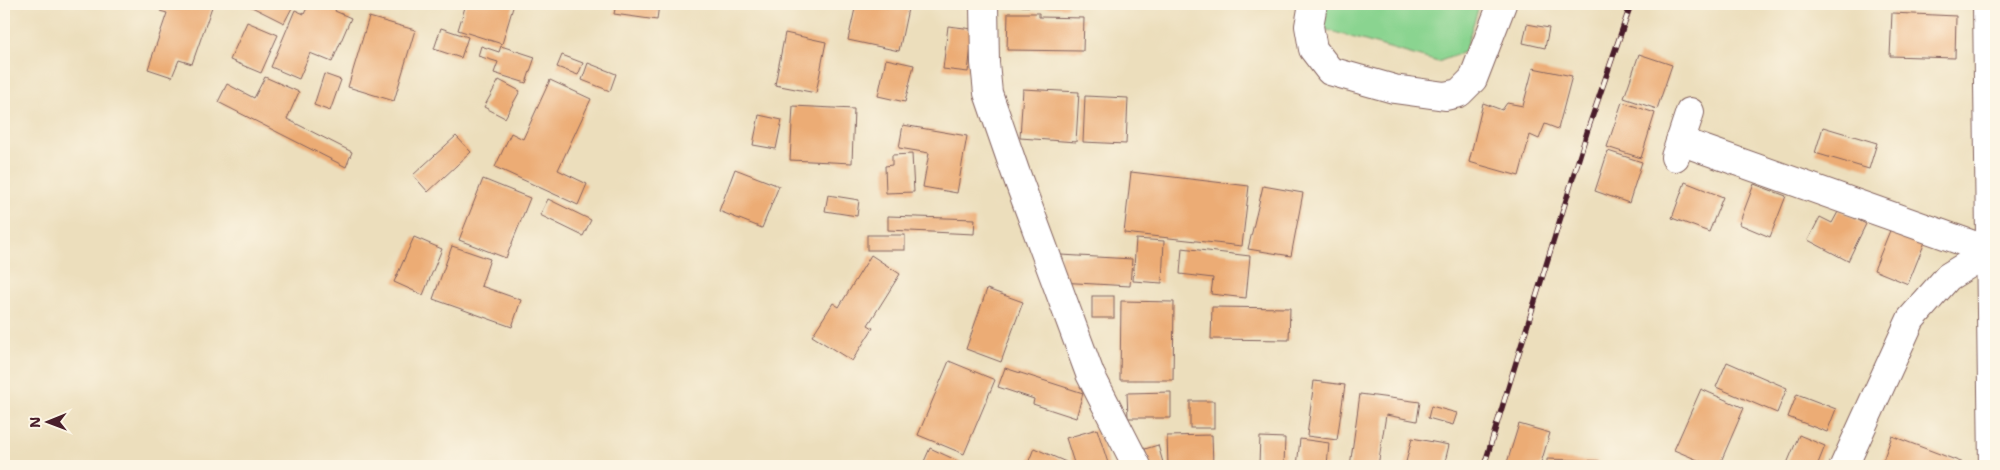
<svg xmlns="http://www.w3.org/2000/svg" width="2000" height="470" viewBox="0 0 2000 470" font-family="'Shantell Sans',sans-serif">
<style>
.green{fill:#8ad490;stroke:#6a7a5e}
.building{fill:#ecac75}
.lines{fill:none;stroke-linecap:round;stroke-linejoin:round}
.minor-casing{stroke:#83625e;stroke-width:30}
.trunk-casing{stroke:#83625e;stroke-width:30}
.minor{stroke:#fff;stroke-width:28}
.trunk{stroke:#fff;stroke-width:28}
.rail-casing{stroke:#4a1f2b;stroke-width:5.5}
.rail{stroke:#fcf5e5;stroke-width:4;stroke-dasharray:11;stroke-linecap:butt}
</style>
<rect width="100%" height="100%" fill="#fcf5e5"/>
<filter id="ink" filterUnits="userSpaceOnUse"><feTurbulence type="fractalNoise" baseFrequency=".02" numOctaves="2"/><feDisplacementMap in="SourceGraphic" scale="10" xChannelSelector="R" yChannelSelector="G"/><feConvolveMatrix kernelMatrix="1 2 1 2 8 2 1 2 1" color-interpolation-filters="sRGB"/></filter>
<filter id="wash" filterUnits="userSpaceOnUse"><feTurbulence type="fractalNoise" baseFrequency=".0096" numOctaves="4" result="noise"/><feDisplacementMap in="SourceGraphic" scale="20" xChannelSelector="R" yChannelSelector="G"/><feGaussianBlur stdDeviation="1.12" result="paint"/><feColorMatrix in="noise" values="0 0 0 0 0 0 0 0 0 0 0 0 0 0 0 0 0 1.4 0 .05"/><feComposite in="paint" operator="in"/></filter>
<g filter="url(#wash)">
<rect width="100%" height="100%" fill="#ecdebc"/>
<polygon class="green" points="1325,4 1480,4 1464,52 1438,62 1320,28"/>
<g id="blocks">
<g class="building">
<polygon points="163,4 168,6 169,4 213,4 192,64 179,60 172,77 148,69 167,13 160,11"/>
<polygon points="251,4 294,4 284,23 250,6"/>
<polygon points="309,4 338,4 335,11 351,18 332,62 310,53 299,79 271,67 295,10 304,14"/>
<polygon points="466,4 514,4 502,44 458,30"/>
<polygon points="616,4 659,4 657,20 614,14"/>
<polygon points="856,4 909,4 899,51 848,40"/>
<polygon points="1022,4 1068,4 1067,8 1022,6"/>
<polygon points="1008,13 1039,13 1039,17 1084,18 1083,51 1007,50"/>
<polygon points="1892,13 1956,16 1955,58 1890,56"/>
<polygon points="369,17 415,30 394,101 348,87"/>
<polygon points="247,22 278,35 261,73 230,60"/>
<polygon points="1527,24 1549,28 1545,48 1523,43"/>
<polygon points="948,26 973,29 968,72 943,69"/>
<polygon points="441,28 468,37 461,58 434,49"/>
<polygon points="785,33 826,42 816,93 775,85"/>
<polygon points="481,46 499,52 501,46 535,57 526,83 494,73 498,62 478,56"/>
<polygon points="1639,54 1672,65 1657,109 1624,98"/>
<polygon points="562,55 583,63 578,75 557,67"/>
<polygon points="886,59 914,65 905,102 878,96"/>
<polygon points="588,63 616,74 610,91 582,80"/>
<polygon points="1533,68 1572,76 1558,129 1545,124 1539,139 1530,135 1519,176 1469,162 1483,103 1502,110 1507,103 1523,106"/>
<polygon points="324,74 341,80 330,111 314,105"/>
<polygon points="265,77 299,92 287,119 352,152 346,167 218,102 227,84 254,98"/>
<polygon points="499,80 520,91 505,118 484,107"/>
<polygon points="550,80 591,99 558,170 587,184 578,205 495,167 511,133 523,139"/>
<polygon points="1023,89 1079,92 1076,142 1020,138"/>
<polygon points="1085,96 1128,98 1126,144 1083,142"/>
<polygon points="1622,102 1655,113 1641,158 1607,147"/>
<polygon points="793,106 854,109 852,163 790,160"/>
<polygon points="759,115 782,120 776,149 753,145"/>
<polygon points="903,125 967,136 957,193 923,187 929,153 899,148"/>
<polygon points="1823,127 1877,143 1869,169 1815,153"/>
<polygon points="456,136 471,152 428,192 413,175"/>
<polygon points="1608,151 1642,162 1629,203 1595,191"/>
<polygon points="912,154 914,192 886,193 885,166 892,165 892,155"/>
<polygon points="735,169 779,186 762,228 719,211"/>
<polygon points="1131,172 1249,186 1242,246 1124,233"/>
<polygon points="483,179 530,198 506,258 459,240"/>
<polygon points="1685,182 1723,197 1709,232 1672,218"/>
<polygon points="1754,184 1786,196 1770,237 1739,224"/>
<polygon points="1263,186 1303,193 1291,256 1248,249"/>
<polygon points="828,195 859,200 857,216 825,211"/>
<polygon points="548,199 591,220 583,236 540,215"/>
<polygon points="1839,210 1866,224 1848,261 1808,240 1820,217 1832,223"/>
<polygon points="888,216 975,219 974,234 888,230"/>
<polygon points="1891,228 1925,242 1908,284 1874,270"/>
<rect x="867" y="235" width="38" height="15"/>
<polygon points="414,237 442,249 423,295 394,282"/>
<polygon points="1136,239 1164,241 1162,283 1133,281"/>
<polygon points="452,246 490,259 481,286 521,300 512,327 433,299"/>
<polygon points="1182,248 1250,256 1246,298 1211,294 1213,278 1180,274"/>
<polygon points="871,255 900,274 868,325 873,328 852,361 812,336 833,303 839,307"/>
<polygon points="1061,255 1132,259 1130,286 1059,282"/>
<polygon points="987,289 1023,302 1001,362 966,349"/>
<rect x="1092" y="296" width="22" height="22"/>
<polygon points="1121,301 1174,302 1173,380 1120,380"/>
<polygon points="1212,307 1290,308 1289,340 1211,339"/>
<polygon points="949,361 995,380 964,454 918,435"/>
<polygon points="1727,362 1787,388 1777,413 1716,387"/>
<polygon points="1005,368 1083,393 1076,418 1033,404 1034,399 998,387"/>
<polygon points="1314,381 1345,385 1337,440 1307,436"/>
<polygon points="1701,389 1744,408 1719,466 1712,466 1674,450"/>
<polygon points="1171,392 1171,418 1128,418 1127,393"/>
<polygon points="1360,394 1420,402 1417,421 1386,415 1378,466 1350,466"/>
<polygon points="1797,394 1836,409 1827,432 1788,417"/>
<rect x="1190" y="401" width="24" height="27"/>
<polygon points="1431,406 1457,413 1453,425 1428,418"/>
<polygon points="1519,424 1550,433 1540,466 1506,466"/>
<polygon points="1097,429 1109,466 1075,466 1066,438"/>
<polygon points="1212,435 1213,466 1168,466 1167,436"/>
<polygon points="1799,435 1825,446 1817,466 1786,466"/>
<polygon points="1892,436 1969,465 1968,466 1881,466"/>
<polygon points="1260,437 1285,438 1284,465 1259,464"/>
<polygon points="1412,438 1449,445 1444,466 1405,466"/>
<polygon points="1300,439 1329,443 1327,466 1297,466"/>
<polygon points="1158,445 1164,466 1150,466 1145,449"/>
<polygon points="930,448 960,462 958,466 922,466"/>
<polygon points="1034,448 1066,462 1065,466 1027,466"/>
<polygon points="1547,459 1599,461 1599,466 1547,466"/>
</g>
</g>
</g>
<g filter="url(#ink)">
<use href="#blocks" fill-opacity="0" stroke="#83625e" stroke-width="1"/>
<g class="lines">
<g class="minor-casing">
<g id="minor">
<polyline points="984,4 985,63 988,93 1015,171 1090,374 1137,466"/>
<polyline points="1313,4 1309,26 1313,49 1330,71 1394,89 1445,96 1459,93 1473,79 1502,4"/>
<polyline points="1680,141 1990,251"/>
<polyline points="1675,157 1690,112"/>
<polyline points="1844,466 1911,319 1948,277 1990,251"/>
</g>
</g>
<g class="trunk-casing">
<polyline id="trunk" points="1987,4 1993,466"/>
</g>
<use href="#minor" class="minor"/>
<use href="#trunk" class="trunk"/>
<g class="rail-casing">
<polyline id="rail" points="1484,466 1588,129 1631,4"/>
</g>
<use href="#rail" class="rail"/>
</g>
</g>
<rect width="2000" height="470" fill="none" stroke="#fcf5e5" stroke-width="20"/>
<g transform="translate(48 422) rotate(269)" stroke="#fcf5e5" stroke-width="4" paint-order="stroke">
<path d="M0-4L9 19L0 12L-9 19Z" fill="#4a1f2b"/>
<text y="-8" font-size="14" font-weight="bold" text-anchor="middle" fill="#4a1f2b">N</text>
</g>
</svg>
